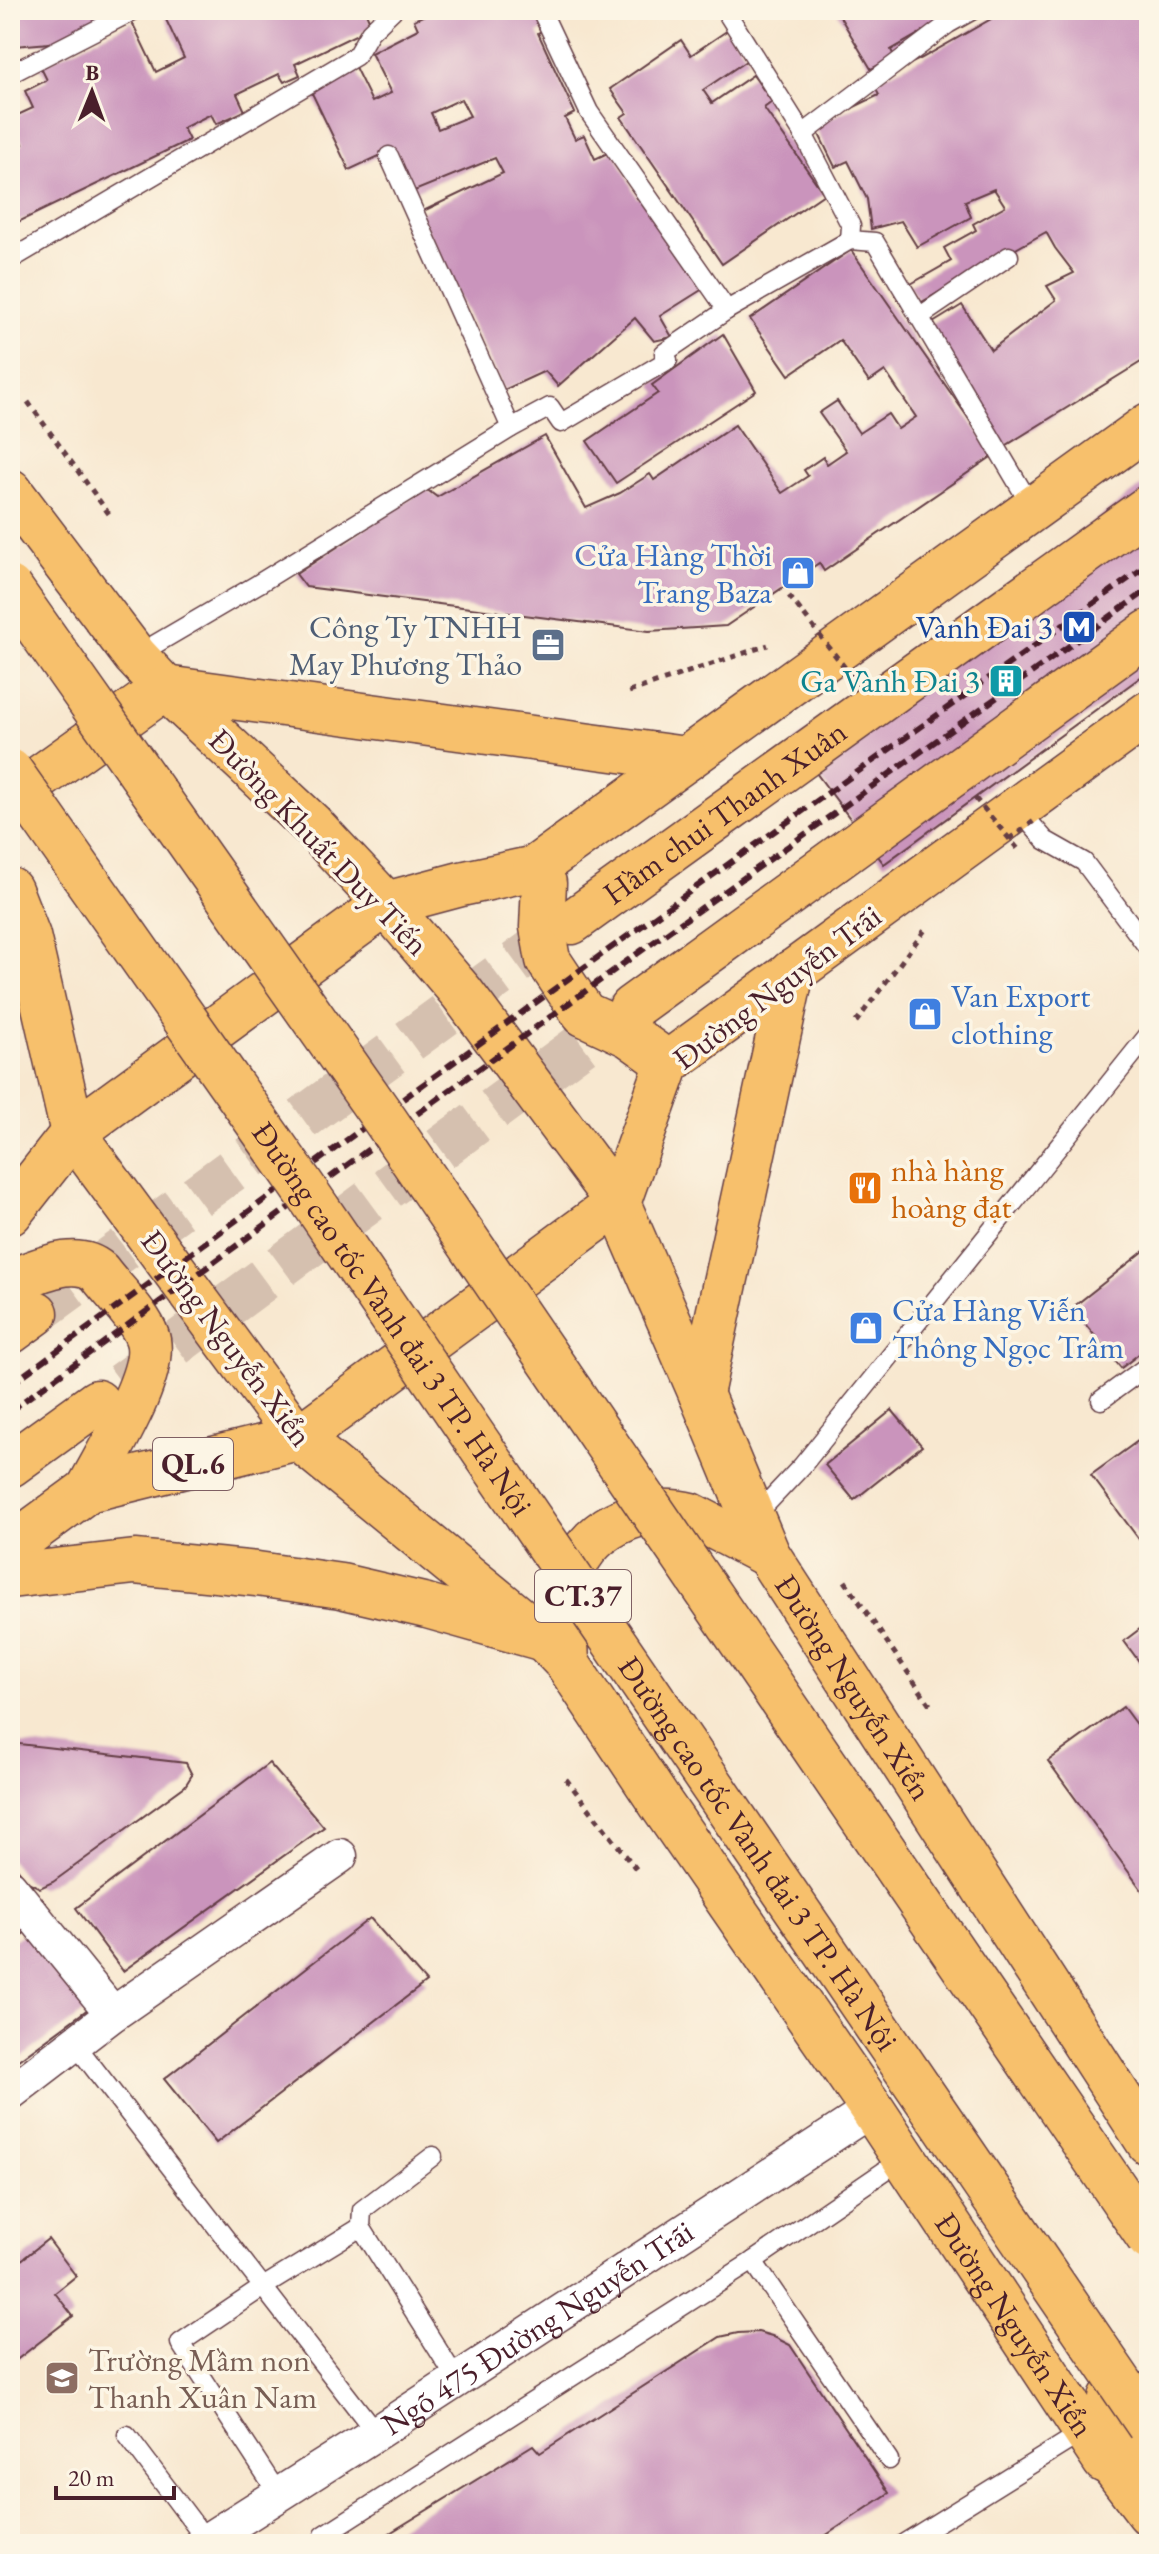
<svg xmlns="http://www.w3.org/2000/svg" width="1159" height="2554" viewBox="0 0 1159 2554" font-family="'EB Garamond',serif">
<style>
.building{fill:#ca94bc;fill-rule:evenodd}
.lines{fill:none;stroke-linecap:round;stroke-linejoin:round}
.primary-tunnel{stroke:#d5c0af;stroke-width:44;stroke-dasharray:44 22;stroke-linecap:butt}
.service-casing{stroke:#643d44;stroke-width:21}
.minor-casing{stroke:#643d44;stroke-width:37}
.primary-casing{stroke:#643d44;stroke-width:47}
.trunk-casing{stroke:#643d44;stroke-width:47}
.motorway-casing{stroke:#643d44;stroke-width:47}
.path{stroke:#643d44;stroke-width:5;stroke-dasharray:6 6;stroke-linecap:butt}
.service{stroke:#fff;stroke-width:18}
.minor{stroke:#fff;stroke-width:34}
.primary{stroke:#f7c06c;stroke-width:44}
.trunk{stroke:#f7c06c;stroke-width:44}
.motorway{stroke:#f7c06c;stroke-width:44}
.rail{stroke:#4a1f2b;stroke-width:6;stroke-dasharray:12 6;stroke-linecap:butt}
.motorway-bridge-casing{stroke:#643d44;stroke-width:47;stroke-linecap:butt}
.path-bridge{stroke:#643d44;stroke-width:5;stroke-dasharray:6 6;stroke-linecap:butt}
.motorway-bridge{stroke:#f7c06c;stroke-width:44}
.labels{text-anchor:middle;stroke-width:7;stroke-linejoin:round;paint-order:stroke}
.shield{fill:#fcf5e5;stroke:#7f5f63;stroke-width:2}
.shield-label{font-size:30px;font-weight:bold;fill:#4a1f2b}
.shop-label{font-size:32px;fill:#366cbe;stroke:#fcf5e5;text-anchor:start}
.service-label{font-size:32px;fill:#4e5e75;stroke:#fcf5e5;text-anchor:end}
.transit-label{font-size:32px;fill:#164399;stroke:#fcf5e5;text-anchor:end}
.culture-label{font-size:32px;fill:#0d838f;stroke:#fcf5e5;text-anchor:end}
.street-label{font-size:32px;fill:#4a1f2b;stroke:#fcf5e5}
.food-label{font-size:32px;fill:#c56008;stroke:#fcf5e5;text-anchor:start}
.education-label{font-size:32px;fill:#785e54;stroke:#fcf5e5;text-anchor:start}
</style>
<rect width="100%" height="100%" fill="#fcf5e5"/>
<filter id="ink" filterUnits="userSpaceOnUse"><feTurbulence type="fractalNoise" baseFrequency=".0125" numOctaves="2"/><feDisplacementMap in="SourceGraphic" scale="16" xChannelSelector="R" yChannelSelector="G"/><feConvolveMatrix kernelMatrix="1 2 1 2 8 2 1 2 1" color-interpolation-filters="sRGB"/></filter>
<filter id="wash" filterUnits="userSpaceOnUse"><feTurbulence type="fractalNoise" baseFrequency=".006" numOctaves="4" result="noise"/><feDisplacementMap in="SourceGraphic" scale="32" xChannelSelector="R" yChannelSelector="G"/><feGaussianBlur stdDeviation="1.8" result="paint"/><feColorMatrix in="noise" values="0 0 0 0 0 0 0 0 0 0 0 0 0 0 0 0 0 1.4 0 .05"/><feComposite in="paint" operator="in"/></filter>
<g filter="url(#wash)">
<rect width="100%" height="100%" fill="#f8e8d0"/>
<g id="blocks">
<g class="building">
<polygon points="11,10 127,10 61,42 15,46"/>
<polygon points="164,10 372,10 366,13 372,27 295,64 300,75 284,82 279,74 237,94 245,111 216,124 211,114 183,128 189,140 10,226 10,151 23,144 11,118 33,108 25,91 47,80 40,66 132,22 156,72 184,58 162,11"/>
<path d="M435,10H538L547,28L538,33L575,113L565,118L575,139L584,135L595,159L614,150L637,198L645,195L706,287L660,316L672,337L654,341L635,318L558,386L545,371L504,390L419,213L503,173L495,158L412,192L394,149L349,170L309,87L354,65L372,102L391,93L371,53L418,29L414,20ZM461,99L470,116L438,129L431,113Z"/>
<polygon points="836,10 960,10 891,50 894,56 871,69"/>
<polygon points="1007,10 1149,10 1149,357 1002,448 928,326 962,305 991,350 1056,300 1047,286 1074,273 1055,248 1046,232 920,303 909,285 951,261 944,248 976,230 973,224 1005,206 994,189 965,201 971,217 917,247 901,221 871,229 867,199 848,161 835,167 815,126 879,95 872,82 922,58"/>
<polygon points="728,30 749,59 703,90 712,103 753,75 772,102 764,108 824,194 722,264 621,117 627,113 610,89 681,40 691,55"/>
<polygon points="851,250 994,455 824,571 819,563 726,626 649,631 306,587 296,574 426,489 437,497 545,436 586,508 620,493 650,474 654,480 735,425 782,493 808,476 804,470 823,457 827,464 846,451 819,413 837,401 859,433 888,414 898,429 916,417 885,371 869,382 840,340 789,375 750,319"/>
<polygon points="723,334 756,391 616,483 587,441 658,393 652,385"/>
<polygon points="1149,481 1149,671 884,864 793,742"/>
<polygon points="1149,1247 1149,1346 1121,1368 1072,1308"/>
<polygon points="892,1410 922,1446 854,1500 825,1465"/>
<polygon points="1149,1433 1149,1548 1147,1550 1091,1475"/>
<polygon points="1149,1622 1149,1675 1124,1641"/>
<polygon points="1123,1707 1149,1742 1149,1900 1048,1761"/>
<polygon points="10,1743 186,1763 192,1775 185,1786 53,1882 40,1888 28,1882 10,1860"/>
<polygon points="269,1763 324,1827 123,1971 76,1908"/>
<polygon points="370,1918 426,1982 216,2143 164,2079"/>
<polygon points="29,1930 92,2006 10,2066 10,1943"/>
<polygon points="48,2239 76,2276 55,2293 73,2316 10,2365 10,2258 15,2265"/>
<polygon points="758,2332 772,2336 790,2345 889,2493 813,2544 372,2544 533,2445 540,2453 720,2337 738,2333"/>
</g>
</g>
</g>
<g filter="url(#ink)">
<use href="#blocks" fill-opacity="0" stroke="#643d44" stroke-width="2"/>
<g class="lines">
<g class="primary-tunnel">
<polyline points="36,1313 572,922"/>
<polyline points="122,1384 631,1008"/>
</g>
<g class="service-casing">
<g id="service">
<polyline points="725,10 803,134 851,226 850,240 875,242 1033,509"/>
<polyline points="10,74 135,10"/>
<polyline points="803,134 948,24 973,10"/>
<polyline points="389,156 511,428"/>
<polyline points="10,260 356,56 370,32 393,10"/>
<polyline points="727,310 850,240"/>
<polyline points="919,317 1009,256"/>
<polyline points="135,656 258,584 511,428 550,407 561,423 668,360 664,353 727,310 589,112 541,10"/>
<polyline points="1018,809 1045,840 1084,862 1149,949"/>
<polyline points="1101,1400 1149,1365"/>
<polyline points="754,1517 802,1466 1149,1034"/>
<polyline points="76,2045 376,2433"/>
<polyline points="361,2227 362,2210 433,2156"/>
<polyline points="753,2261 889,2460"/>
<polyline points="127,2435 209,2544"/>
<polyline points="279,2495 180,2343 263,2287 361,2227 457,2380"/>
<polyline points="324,2535 753,2261 905,2157"/>
<polyline points="903,2544 1086,2430"/>
</g>
</g>
<g class="minor-casing">
<g id="minor">
<polyline points="10,1887 113,2014"/>
<polyline points="10,2093 113,2014 340,1856"/>
<path id="s1" d="M201,2544L376,2433L872,2109"/>
</g>
</g>
<g class="primary-casing">
<g id="primary">
<polyline points="10,491 135,656 165,688 311,824 386,904 461,884 535,868 1149,425"/>
<path id="s2" d="M1149,713L668,1063L618,1203L701,1394L768,1555L1149,2143"/>
<polyline points="10,799 165,688 686,759"/>
<polyline points="535,868 544,883 542,927 548,960 584,1014 629,1035 668,1063"/>
<polyline points="10,890 28,936 73,1133"/>
<path id="s3" d="M572,922L1149,507"/>
<polyline points="631,1008 1149,632"/>
<polyline points="10,1332 36,1313"/>
<polyline points="701,1394 792,972"/>
<path id="s4" d="M298,1438L544,1639L567,1663L661,1804L872,2109L1105,2461"/>
<polyline points="10,1465 97,1402"/>
<path d="M567,1663C566,1637 563,1608 569,1582C583,1529 639,1502 691,1515L768,1555"/>
<polyline points="1111,2398 1149,2453"/>
</g>
</g>
<g class="trunk-casing">
<g id="trunk">
<polyline points="73,1133 298,1438"/>
<polyline points="10,1213 73,1133 386,904 462,993 618,1203 298,1438 88,1490 10,1547"/>
<path d="M10,1281C36,1273 75,1251 99,1272C113,1291 140,1316 147,1337C160,1371 105,1457 88,1490"/>
<polyline points="10,1576 135,1562 257,1574 341,1586 427,1606 544,1639"/>
</g>
</g>
<g class="motorway-casing">
<polyline id="motorway" points="1086,2430 1149,2513"/>
</g>
<g class="path">
<polyline points="28,402 109,514"/>
<polyline points="789,596 797,606"/>
<polyline points="629,692 768,645"/>
<polyline points="856,1022 925,930"/>
<polyline points="845,1581 933,1709"/>
<polyline points="566,1779 637,1870"/>
</g>
<use href="#service" class="service"/>
<use href="#minor" class="minor"/>
<use href="#primary" class="primary"/>
<use href="#trunk" class="trunk"/>
<use href="#motorway" class="motorway"/>
<g class="rail">
<polyline points="10,1385 601,955 1149,564"/>
<polyline points="10,1411 613,971 1149,589"/>
</g>
<g class="motorway-bridge-casing">
<g id="motorway-bridge">
<polyline points="10,588 387,1123 1149,2238"/>
<path id="s5" d="M10,771L301,1184L1149,2425"/>
</g>
</g>
<g class="path-bridge">
<polyline points="797,606 863,691"/>
<polyline points="975,798 1018,849"/>
<polyline points="1009,839 1038,818"/>
</g>
<use href="#motorway-bridge" class="motorway-bridge"/>
</g>
</g>
<defs>
<g id="shop-square" transform="scale(1.8)"><rect x="-9" y="-9" width="18" height="18" rx="4" fill="#3f7fe0" stroke="#fcf5e5"/><path d="M-5-2.5h2.3a2.7 3.5 0 0 1 5.4 0H5L5.5 6h-11ZM-1.5-2.5h3a1.5 2.3 0 0 0-3 0Z" fill="#fff"/></g>
<g id="metro-square" transform="scale(1.8)"><rect x="-9" y="-9" width="18" height="18" rx="4" fill="#1a4fb4" stroke="#fcf5e5"/><path d="M-5.5 5V-5H-3L0 0L3-5H5.5V5H3V-.5L0 4L-3-.5V5Z" fill="#fff"/></g>
<g id="office-square" transform="scale(1.8)"><rect x="-9" y="-9" width="18" height="18" rx="4" fill="#5c6f8a" stroke="#fcf5e5"/><path d="M-6-3h4V-5.5h4V-3h4V5H-6ZM-1-4.5V-3h2v-1.5ZM-6 0V1H6V0Z" fill="#fff"/></g>
<g id="building-square" transform="scale(1.8)"><rect x="-9" y="-9" width="18" height="18" rx="4" fill="#0f9aa8" stroke="#fcf5e5"/><path d="M-4-6H4V6H1V3H-1V6H-4ZM-2.5-4.3h1.7v1.8h-1.7ZM.8-4.3h1.7v1.8H.8ZM-2.5-1h1.7V.8h-1.7ZM.8-1h1.7V.8H.8Z" fill="#fff"/></g>
<g id="restaurant-square" transform="scale(1.8)"><rect x="-9" y="-9" width="18" height="18" rx="4" fill="#e8710a" stroke="#fcf5e5"/><path d="M-5-6h1v4h1v-4h1v4h1v-4h1v5L-1.5 .5V6h-2V.5L-5-1ZM5-6V6H3V1.5H1.5Q1.5-4 5-6Z" fill="#fff"/></g>
<g id="school-square" transform="scale(1.8)"><rect x="-9" y="-9" width="18" height="18" rx="4" fill="#8d6e63" stroke="#fcf5e5"/><path d="M0-5L7-2L0 1L-7-2ZM-4 1L0 2.5L4 1V4Q0 6-4 4Z" fill="#fff"/></g>
</defs>
<g fill-rule="evenodd">
<use href="#shop-square" x="798" y="573"/>
<use href="#metro-square" x="1079" y="627"/>
<use href="#office-square" x="548" y="645"/>
<use href="#building-square" x="1006" y="681"/>
<use href="#shop-square" x="925" y="1014"/>
<use href="#restaurant-square" x="865" y="1188"/>
<use href="#shop-square" x="866" y="1328"/>
<use href="#school-square" x="62" y="2378"/>
</g>
<g class="labels">
<g class="shield">
<rect x="153" y="1438" width="80" height="52" rx="6"/>
<rect x="535" y="1570" width="96" height="52" rx="6"/>
</g>
<g class="shield-label">
<text x="193" y="1474">QL.6</text>
<text x="583" y="1606">CT.37</text>
</g>
<g class="shop-label">
<text x="772" y="566" text-anchor="end">Cửa Hàng Thời<tspan x="772" dy="37">Trang Baza</tspan></text>
<text x="951" y="1007">Van Export<tspan x="951" dy="37">clothing</tspan></text>
<text x="892" y="1321">Cửa Hàng Viễn<tspan x="892" dy="37">Thông Ngọc Trâm</tspan></text>
</g>
<g class="service-label">
<text x="522" y="638">Công Ty TNHH<tspan x="522" dy="37">May Phương Thảo</tspan></text>
</g>
<g class="transit-label">
<text x="1053" y="638">Vành Đai 3</text>
</g>
<g class="culture-label">
<text x="980" y="692">Ga Vành Đai 3</text>
</g>
<g class="street-label">
<text dy="11" stroke="none"><textPath href="#s3" startOffset="188">Hầm chui Thanh Xuân</textPath></text>
<text transform="translate(319 842) rotate(46)" y="11">Đường Khuất Duy Tiến</text>
<text transform="translate(777 987) rotate(-37)" y="11">Đường Nguyễn Trãi</text>
<text dy="11" stroke="none"><textPath href="#s5" startOffset="668">Đường cao tốc Vành đai 3 TP. Hà Nội</textPath></text>
<text transform="translate(227 1338) rotate(53)" y="11">Đường Nguyễn Xiển</text>
<text dy="11" stroke="none"><textPath href="#s2" startOffset="1284">Đường Nguyễn Xiển</textPath></text>
<text dy="11" stroke="none"><textPath href="#s5" startOffset="1316">Đường cao tốc Vành đai 3 TP. Hà Nội</textPath></text>
<text dy="11" stroke="none"><textPath href="#s4" startOffset="1150">Đường Nguyễn Xiển</textPath></text>
<text dy="11" stroke="none"><textPath href="#s1" startOffset="400">Ngõ 475 Đường Nguyễn Trãi</textPath></text>
</g>
<g class="food-label">
<text x="891" y="1181">nhà hàng<tspan x="891" dy="37">hoàng đạt</tspan></text>
</g>
<g class="education-label">
<text x="88" y="2371">Trường Mầm non<tspan x="88" dy="37">Thanh Xuân Nam</tspan></text>
</g>
</g>
<rect width="1159" height="2554" fill="none" stroke="#fcf5e5" stroke-width="40"/>
<g transform="translate(92 92) rotate(1)" stroke="#fcf5e5" stroke-width="6" paint-order="stroke">
<path d="M0-6L14 30L0 20L-14 30Z" fill="#4a1f2b"/>
<text y="-12" font-size="22" font-weight="bold" text-anchor="middle" fill="#4a1f2b">B</text>
</g>
<path d="M56 2486v12h118v-12" fill="none" stroke="#4a1f2b" stroke-width="4"/>
<text x="68" y="2486" font-size="24" fill="#4a1f2b" stroke="#fcf5e5" stroke-width="6" paint-order="stroke">20 m</text>
</svg>
